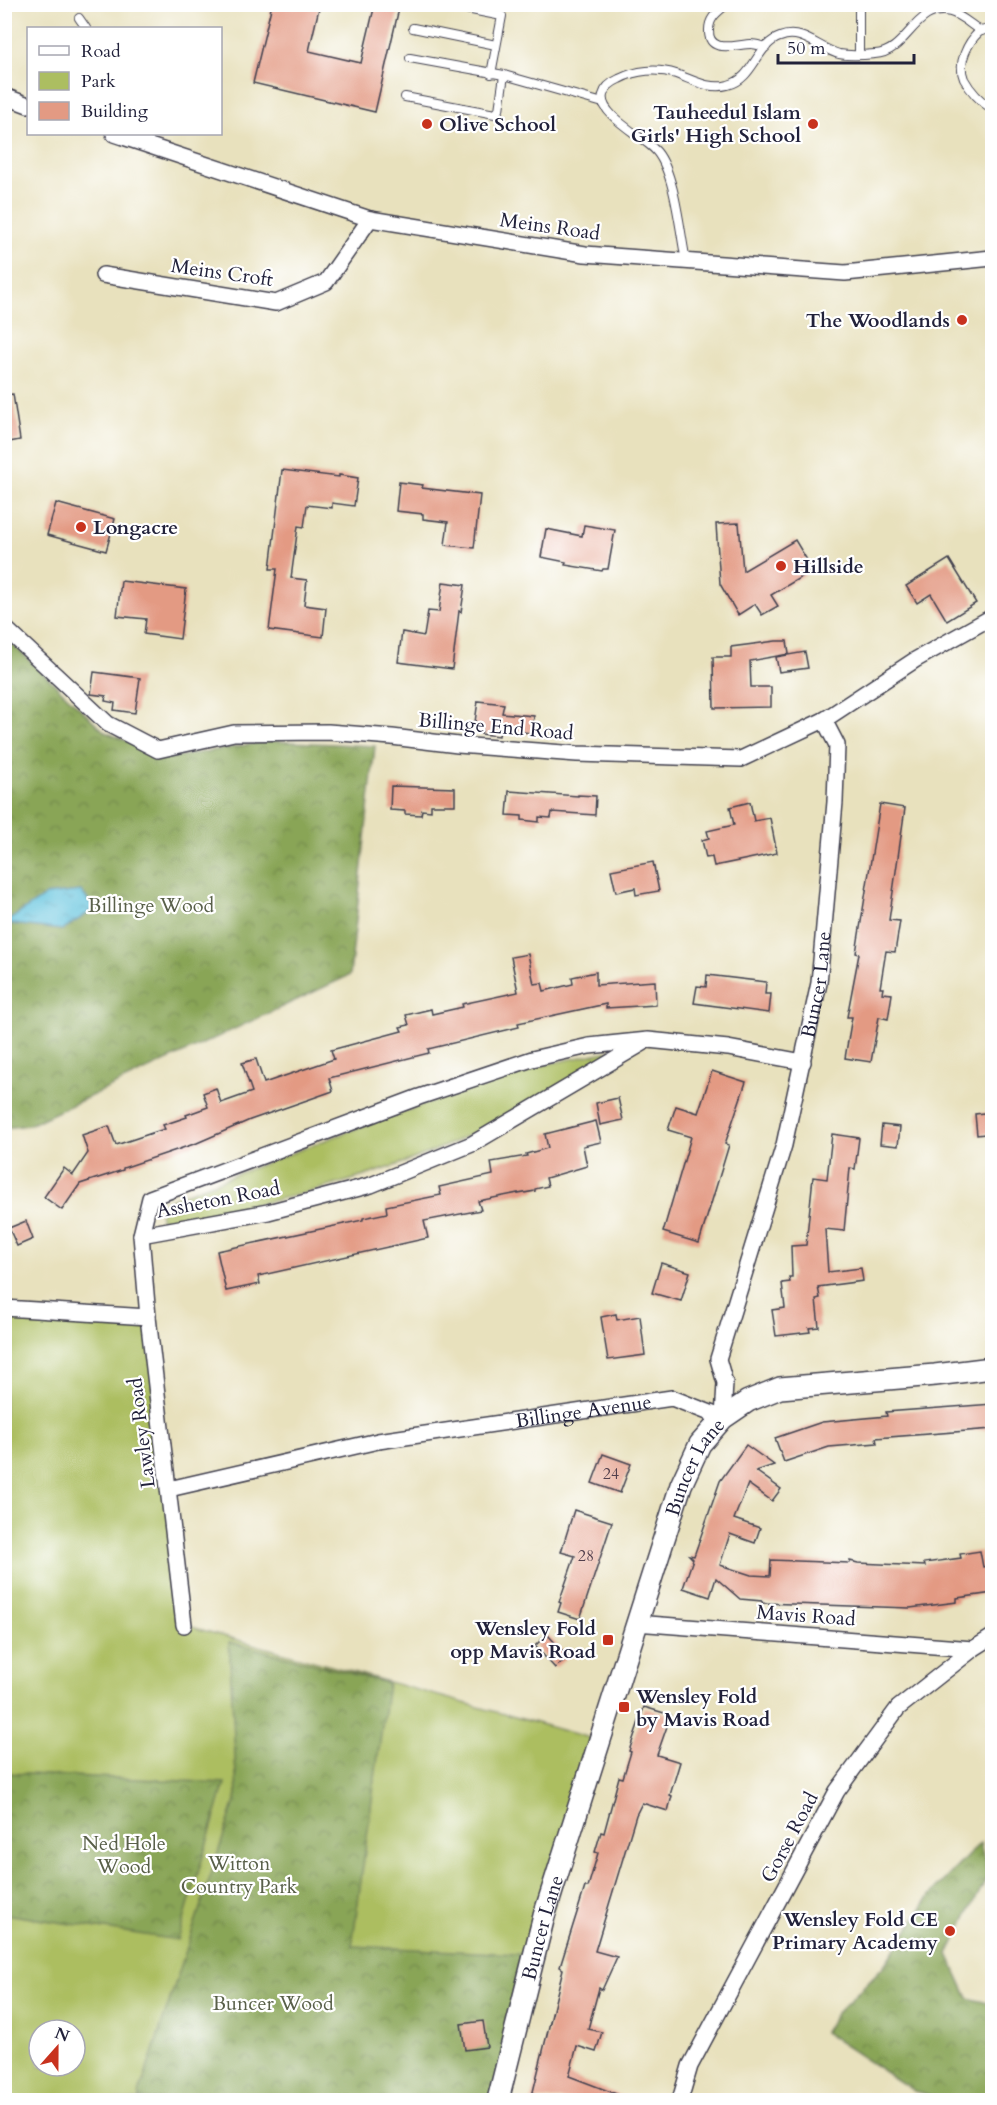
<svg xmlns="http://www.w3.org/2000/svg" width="997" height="2105" viewBox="0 0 997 2105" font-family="Cardo,serif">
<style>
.green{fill:#acbe61;stroke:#67704e;stroke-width:1.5;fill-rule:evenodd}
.forest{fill:url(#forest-crowns);stroke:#566449;stroke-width:1.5}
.water{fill:url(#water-ripples);stroke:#40728c;stroke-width:1.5}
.building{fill:#e39a83}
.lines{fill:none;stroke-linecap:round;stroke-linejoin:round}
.lane-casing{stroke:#403f4e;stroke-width:10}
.street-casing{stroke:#403f4e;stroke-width:18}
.secondary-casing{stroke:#403f4e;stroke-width:24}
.lane{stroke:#fff;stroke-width:8}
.street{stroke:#fff;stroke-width:15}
.secondary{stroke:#fff;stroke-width:21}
.poi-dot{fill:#c8321e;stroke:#fff;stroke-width:2}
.labels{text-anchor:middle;stroke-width:4.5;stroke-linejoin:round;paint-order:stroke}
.number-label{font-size:16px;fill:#52404d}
.poi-label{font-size:20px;font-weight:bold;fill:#22223b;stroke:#fff;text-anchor:end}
.street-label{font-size:20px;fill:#22223b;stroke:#fff}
.park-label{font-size:20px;fill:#59604a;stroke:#fff}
</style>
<defs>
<pattern id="forest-crowns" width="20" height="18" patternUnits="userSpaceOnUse" patternTransform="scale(1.5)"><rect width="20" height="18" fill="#89a557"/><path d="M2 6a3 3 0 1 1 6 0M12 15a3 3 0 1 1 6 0" fill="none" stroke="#708649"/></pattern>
<pattern id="water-ripples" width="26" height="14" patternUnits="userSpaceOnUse" patternTransform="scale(1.5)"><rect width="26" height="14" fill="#5fc2dd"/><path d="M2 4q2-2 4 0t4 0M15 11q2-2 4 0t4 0" fill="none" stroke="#52a6bf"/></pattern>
</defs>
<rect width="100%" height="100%" fill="#fff"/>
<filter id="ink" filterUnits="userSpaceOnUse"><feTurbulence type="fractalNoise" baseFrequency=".0167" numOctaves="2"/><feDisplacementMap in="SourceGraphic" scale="12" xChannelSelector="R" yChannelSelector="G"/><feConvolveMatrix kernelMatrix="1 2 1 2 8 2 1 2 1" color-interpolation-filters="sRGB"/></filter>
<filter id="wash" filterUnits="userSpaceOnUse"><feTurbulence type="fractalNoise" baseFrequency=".008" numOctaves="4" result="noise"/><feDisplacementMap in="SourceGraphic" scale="24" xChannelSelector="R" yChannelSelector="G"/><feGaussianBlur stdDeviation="1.35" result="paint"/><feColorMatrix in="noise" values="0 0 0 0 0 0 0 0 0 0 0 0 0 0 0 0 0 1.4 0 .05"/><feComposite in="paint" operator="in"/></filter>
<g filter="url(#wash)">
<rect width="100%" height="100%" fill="#e8e1bd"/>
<g class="green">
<path d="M609,1051L612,1055C560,1085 507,1118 452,1143C363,1183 268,1203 172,1222L160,1219L161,1205L171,1199L352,1130L529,1068Z"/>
<path d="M4,1309L148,1317L184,1625L601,1741L498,2100H5ZM39,2030H75V2066H39Z"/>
</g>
<g class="forest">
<polygon points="4,636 105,732 169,758 271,741 375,746 350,975 29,1125 5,1128"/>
<polygon points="229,1642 388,1683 352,1946 535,1955 498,2100 141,2100 139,2094 237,1795"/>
<polygon points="5,1773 225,1783 178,1940 5,1914"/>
<polygon points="980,1843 988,1875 948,1954 968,1998 992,2004 992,2100 946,2100 914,2091 824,2032 836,2014 883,1967 931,1894"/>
</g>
<polygon class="water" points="81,891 95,909 62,930 5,923 46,895"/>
<g id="blocks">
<g class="building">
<polygon points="272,4 320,4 309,51 361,63 375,4 400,4 375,112 253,83"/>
<polygon points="13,394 20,440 4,443 4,395"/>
<polygon points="282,470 339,477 339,475 358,478 354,506 332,503 332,508 307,505 304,527 298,526 291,578 307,580 304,605 326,608 323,637 269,630 277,569 270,569"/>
<polygon points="399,482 423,485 422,488 480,495 474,548 445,545 448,522 423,519 423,514 396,511"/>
<polygon points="56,503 115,519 106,551 47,535"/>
<polygon points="739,523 743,571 795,540 813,570 771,595 778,606 762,615 755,604 738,615 720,584 716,524"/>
<polygon points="584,525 615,530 608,569 603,569 602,571 565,565 566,562 541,557 546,529 582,536"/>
<polygon points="949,559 976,603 947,621 931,594 917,603 906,586"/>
<polygon points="121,581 186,589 180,639 144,634 146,619 117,616"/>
<polygon points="443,582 465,585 461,612 459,611 452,669 398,662 402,632 424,636 428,611 439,612"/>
<polygon points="776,641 787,641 789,654 750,661 751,687 771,687 771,707 714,708 713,657 731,657 731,647"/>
<polygon points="805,652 808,668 779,672 776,657"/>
<polygon points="94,672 140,678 135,713 114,710 115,703 105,701 106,696 91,694"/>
<polygon points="478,701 504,704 502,713 534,716 532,733 500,730 499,736 481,734 482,730 474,729"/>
<polygon points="391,786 455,788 455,805 431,805 431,811 422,810 421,815 405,814 405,811 390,810"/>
<polygon points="509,791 578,796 578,795 596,796 595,815 552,812 551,818 539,817 539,822 522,820 522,816 507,815"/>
<polygon points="750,802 754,821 770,818 777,853 714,866 712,857 706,858 702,840 709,838 707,831 734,825 730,807"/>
<polygon points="880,804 905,808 889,920 900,921 895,952 886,951 880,988 883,988 882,993 892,994 888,1019 879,1017 871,1062 845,1058 852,1017 847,1017 859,954 856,953"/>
<polygon points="653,862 659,891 636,895 635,888 616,892 611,870"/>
<polygon points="528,954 534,984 542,983 544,991 573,984 572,977 596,972 596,985 655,981 656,1005 606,1008 606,1004 518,1023 519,1027 428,1049 429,1053 329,1078 333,1091 250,1120 197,1143 123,1168 123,1170 80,1184 62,1210 44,1197 64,1168 73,1175 88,1153 82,1135 109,1126 116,1145 158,1131 165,1129 163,1125 187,1117 186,1115 208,1107 203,1093 216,1088 221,1103 252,1092 242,1063 256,1059 264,1083 334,1059 331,1050 402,1031 400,1027 409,1025 406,1015 431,1009 432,1014 463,1007 462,1004 518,992 511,957"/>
<polygon points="707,975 766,982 765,994 771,994 769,1013 694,1003 697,986 706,987"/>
<polygon points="712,1071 746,1082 725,1144 729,1145 699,1243 663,1232 691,1137 668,1130 676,1106 698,1113"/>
<polygon points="618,1098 623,1120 600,1125 596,1103"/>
<polygon points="993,1112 993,1133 977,1135 975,1114"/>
<polygon points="596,1121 601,1142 583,1146 587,1166 546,1178 548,1186 535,1189 535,1191 518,1194 518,1193 478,1201 481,1210 424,1221 428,1238 258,1276 260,1284 226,1291 217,1251 363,1220 363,1218 387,1213 386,1206 441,1195 439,1187 493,1175 491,1162 527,1156 526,1154 548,1148 545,1134"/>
<polygon points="882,1125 900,1127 898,1146 880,1144"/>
<polygon points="832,1134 859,1138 855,1169 850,1168 844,1231 825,1229 828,1272 861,1268 863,1281 818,1287 820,1298 816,1299 819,1327 809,1328 810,1332 776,1336 772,1310 785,1308 782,1283 790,1282 789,1277 792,1277 791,1246 806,1245 813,1177 827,1179"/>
<polygon points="26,1221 33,1239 17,1246 9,1228"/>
<polygon points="661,1263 690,1272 681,1301 652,1293"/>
<polygon points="616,1314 617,1320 640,1316 645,1355 608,1360 601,1317"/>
<polygon points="993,1404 993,1429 876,1438 877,1443 829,1447 784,1462 775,1438 822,1422 887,1416 886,1412"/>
<polygon points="746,1445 774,1465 756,1471 781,1489 772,1501 748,1484 734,1519 760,1528 755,1543 730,1534 720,1565 751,1575 770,1576 771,1560 850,1563 850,1561 858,1563 925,1566 924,1563 961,1558 960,1554 980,1551 983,1567 990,1566 993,1593 957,1598 957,1602 910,1608 762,1603 762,1601 740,1599 716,1578 710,1597 683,1588 693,1559 689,1555 694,1556 720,1481"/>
<polygon points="603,1454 631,1464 620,1493 592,1483"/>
<polygon points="574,1510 612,1522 580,1619 558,1612 561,1603 559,1602 575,1556 561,1552"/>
<polygon points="547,1634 568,1657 555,1668 535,1646"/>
<polygon points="644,1707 671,1715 657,1755 680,1762 670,1795 672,1796 668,1811 642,1803 636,1815 595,1951 617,1957 602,1990 599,1988 588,2029 602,2032 596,2052 577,2046 569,2076 632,2100 531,2100 563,1969 560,1967 585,1887 588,1887 598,1853 595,1852 601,1832 604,1833 619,1777 623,1778 631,1752 629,1751"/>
<polygon points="483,2021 487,2047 465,2050 461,2024"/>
</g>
</g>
</g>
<g filter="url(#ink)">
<use href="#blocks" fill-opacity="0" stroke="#403f4e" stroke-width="1.5"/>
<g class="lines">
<g class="lane-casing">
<g id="lane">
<polyline points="441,4 502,16 491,74"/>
<path d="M727,4C718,12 709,17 709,30C708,55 737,44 751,44C756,44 761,46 766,47"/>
<polyline points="79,18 86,28"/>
<polyline points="413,28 496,45"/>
<path d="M992,28C988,29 983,30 979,32C968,42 957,63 964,79C971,92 980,101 992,109"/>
<polyline points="859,54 859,4"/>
<polyline points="410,58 504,75 603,103"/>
<polyline points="405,97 495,114 499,110 504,75"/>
<path d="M686,261C680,232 675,174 657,152C645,137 598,115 603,95C605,87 612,82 619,79C636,70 657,68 676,74C693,80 709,90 728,85C754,79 756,45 780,37C802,28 819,49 839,54C850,56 865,55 875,54C907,53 915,3 950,12C961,15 971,25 981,31"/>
</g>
</g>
<g class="street-casing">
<g id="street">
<polyline points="4,96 28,105"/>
<polyline points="114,134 370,219 585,254 845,273 992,258"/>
<polyline points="103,275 276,303 326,282 370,219"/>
<polyline points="4,627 108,724 158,750 234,733 328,732 392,737 458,745 577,754 741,759 824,720 915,660 992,617"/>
<polyline points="141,1235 268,1212 371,1185 472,1144 643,1043"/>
<polyline points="4,1308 148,1317"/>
<path id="s1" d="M169,1489L378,1441L672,1398L723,1418L725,1383L718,1359L784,1145L819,983L835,802L837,745L824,720"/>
<polyline points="636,1623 973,1649"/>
<polyline points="184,1625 148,1317 141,1235 150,1198 419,1097 532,1059 589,1046 648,1040 728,1048 803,1062"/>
<polyline points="680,2100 690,2066 837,1791 898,1708 973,1649 992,1637"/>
</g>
</g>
<g class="secondary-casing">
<g id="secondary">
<path id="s2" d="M498,2100L544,1916L681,1485L700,1444L723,1418L748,1401L780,1388L935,1375L992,1368"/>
</g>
</g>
<use href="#lane" class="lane"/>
<use href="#street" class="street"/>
<use href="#secondary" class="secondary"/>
</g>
</g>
<g class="poi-dot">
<circle cx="427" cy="124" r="6"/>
<circle cx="813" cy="124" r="6"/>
<circle cx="962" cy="320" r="6"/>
<circle cx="81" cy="527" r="6"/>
<circle cx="781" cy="566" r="6"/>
<rect x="602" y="1634" width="12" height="12" rx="3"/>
<rect x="618" y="1701" width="12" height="12" rx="3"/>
<circle cx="950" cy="1931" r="6"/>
</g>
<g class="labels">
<g class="number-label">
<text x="611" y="1479">24</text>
<text x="586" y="1561">28</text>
</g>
<g class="poi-label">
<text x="801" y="119">Tauheedul Islam<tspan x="801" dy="23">Girls' High School</tspan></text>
<text x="439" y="131" text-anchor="start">Olive School</text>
<text x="950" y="327">The Woodlands</text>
<text x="93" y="534" text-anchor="start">Longacre</text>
<text x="793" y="573" text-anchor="start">Hillside</text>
<text x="596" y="1635">Wensley Fold<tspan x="596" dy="23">opp Mavis Road</tspan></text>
<text x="636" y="1703" text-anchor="start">Wensley Fold<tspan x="636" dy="23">by Mavis Road</tspan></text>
<text x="938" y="1926">Wensley Fold CE<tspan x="938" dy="23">Primary Academy</tspan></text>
</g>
<g class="street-label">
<text transform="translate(550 226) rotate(8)" y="7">Meins Road</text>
<text transform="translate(222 272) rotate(8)" y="7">Meins Croft</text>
<text transform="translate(496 726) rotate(5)" y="7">Billinge End Road</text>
<text dy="7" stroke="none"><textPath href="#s1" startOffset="1014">Buncer Lane</textPath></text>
<text transform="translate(218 1199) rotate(-11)" y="7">Assheton Road</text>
<text dy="7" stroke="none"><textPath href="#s1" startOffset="422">Billinge Avenue</textPath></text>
<text transform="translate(141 1433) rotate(-97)" y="7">Lawley Road</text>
<text dy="7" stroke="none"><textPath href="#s2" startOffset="664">Buncer Lane</textPath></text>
<text transform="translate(806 1615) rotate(4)" y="7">Mavis Road</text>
<text transform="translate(789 1837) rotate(-62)" y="7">Gorse Road</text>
<text dy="7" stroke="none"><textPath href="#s2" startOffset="178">Buncer Lane</textPath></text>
</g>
<g class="park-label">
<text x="151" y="912">Billinge Wood</text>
<text x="124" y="1850">Ned Hole<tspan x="124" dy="23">Wood</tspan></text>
<text x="239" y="1870">Witton<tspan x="239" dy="23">Country Park</tspan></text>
<text x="273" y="2010">Buncer Wood</text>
</g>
</g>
<rect width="997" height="2105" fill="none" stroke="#fff" stroke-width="24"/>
<rect x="27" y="27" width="195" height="108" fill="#ffffff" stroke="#a7a7b1" stroke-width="1.5"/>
<rect x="39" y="46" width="30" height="9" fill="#ffffff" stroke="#a7a7b1" stroke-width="1.5"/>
<text x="81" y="57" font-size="18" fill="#22223b">Road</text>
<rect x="39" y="72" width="30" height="18" fill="#acbe61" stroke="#a7a7b1" stroke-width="1.5"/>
<text x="81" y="87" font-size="18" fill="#22223b">Park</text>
<rect x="39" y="102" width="30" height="18" fill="#e39a83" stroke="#a7a7b1" stroke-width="1.5"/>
<text x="81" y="117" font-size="18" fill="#22223b">Building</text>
<g transform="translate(57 2048) rotate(21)"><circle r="28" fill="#ffffff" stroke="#a7a7b1" stroke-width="1.5"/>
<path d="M0-4.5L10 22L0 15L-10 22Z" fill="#c8321e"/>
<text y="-9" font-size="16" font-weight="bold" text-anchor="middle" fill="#22223b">N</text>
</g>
<path d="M778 54v9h136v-9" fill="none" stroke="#22223b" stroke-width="3"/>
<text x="787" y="54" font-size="18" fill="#22223b" stroke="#ffffff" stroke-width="4.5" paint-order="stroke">50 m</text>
</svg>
